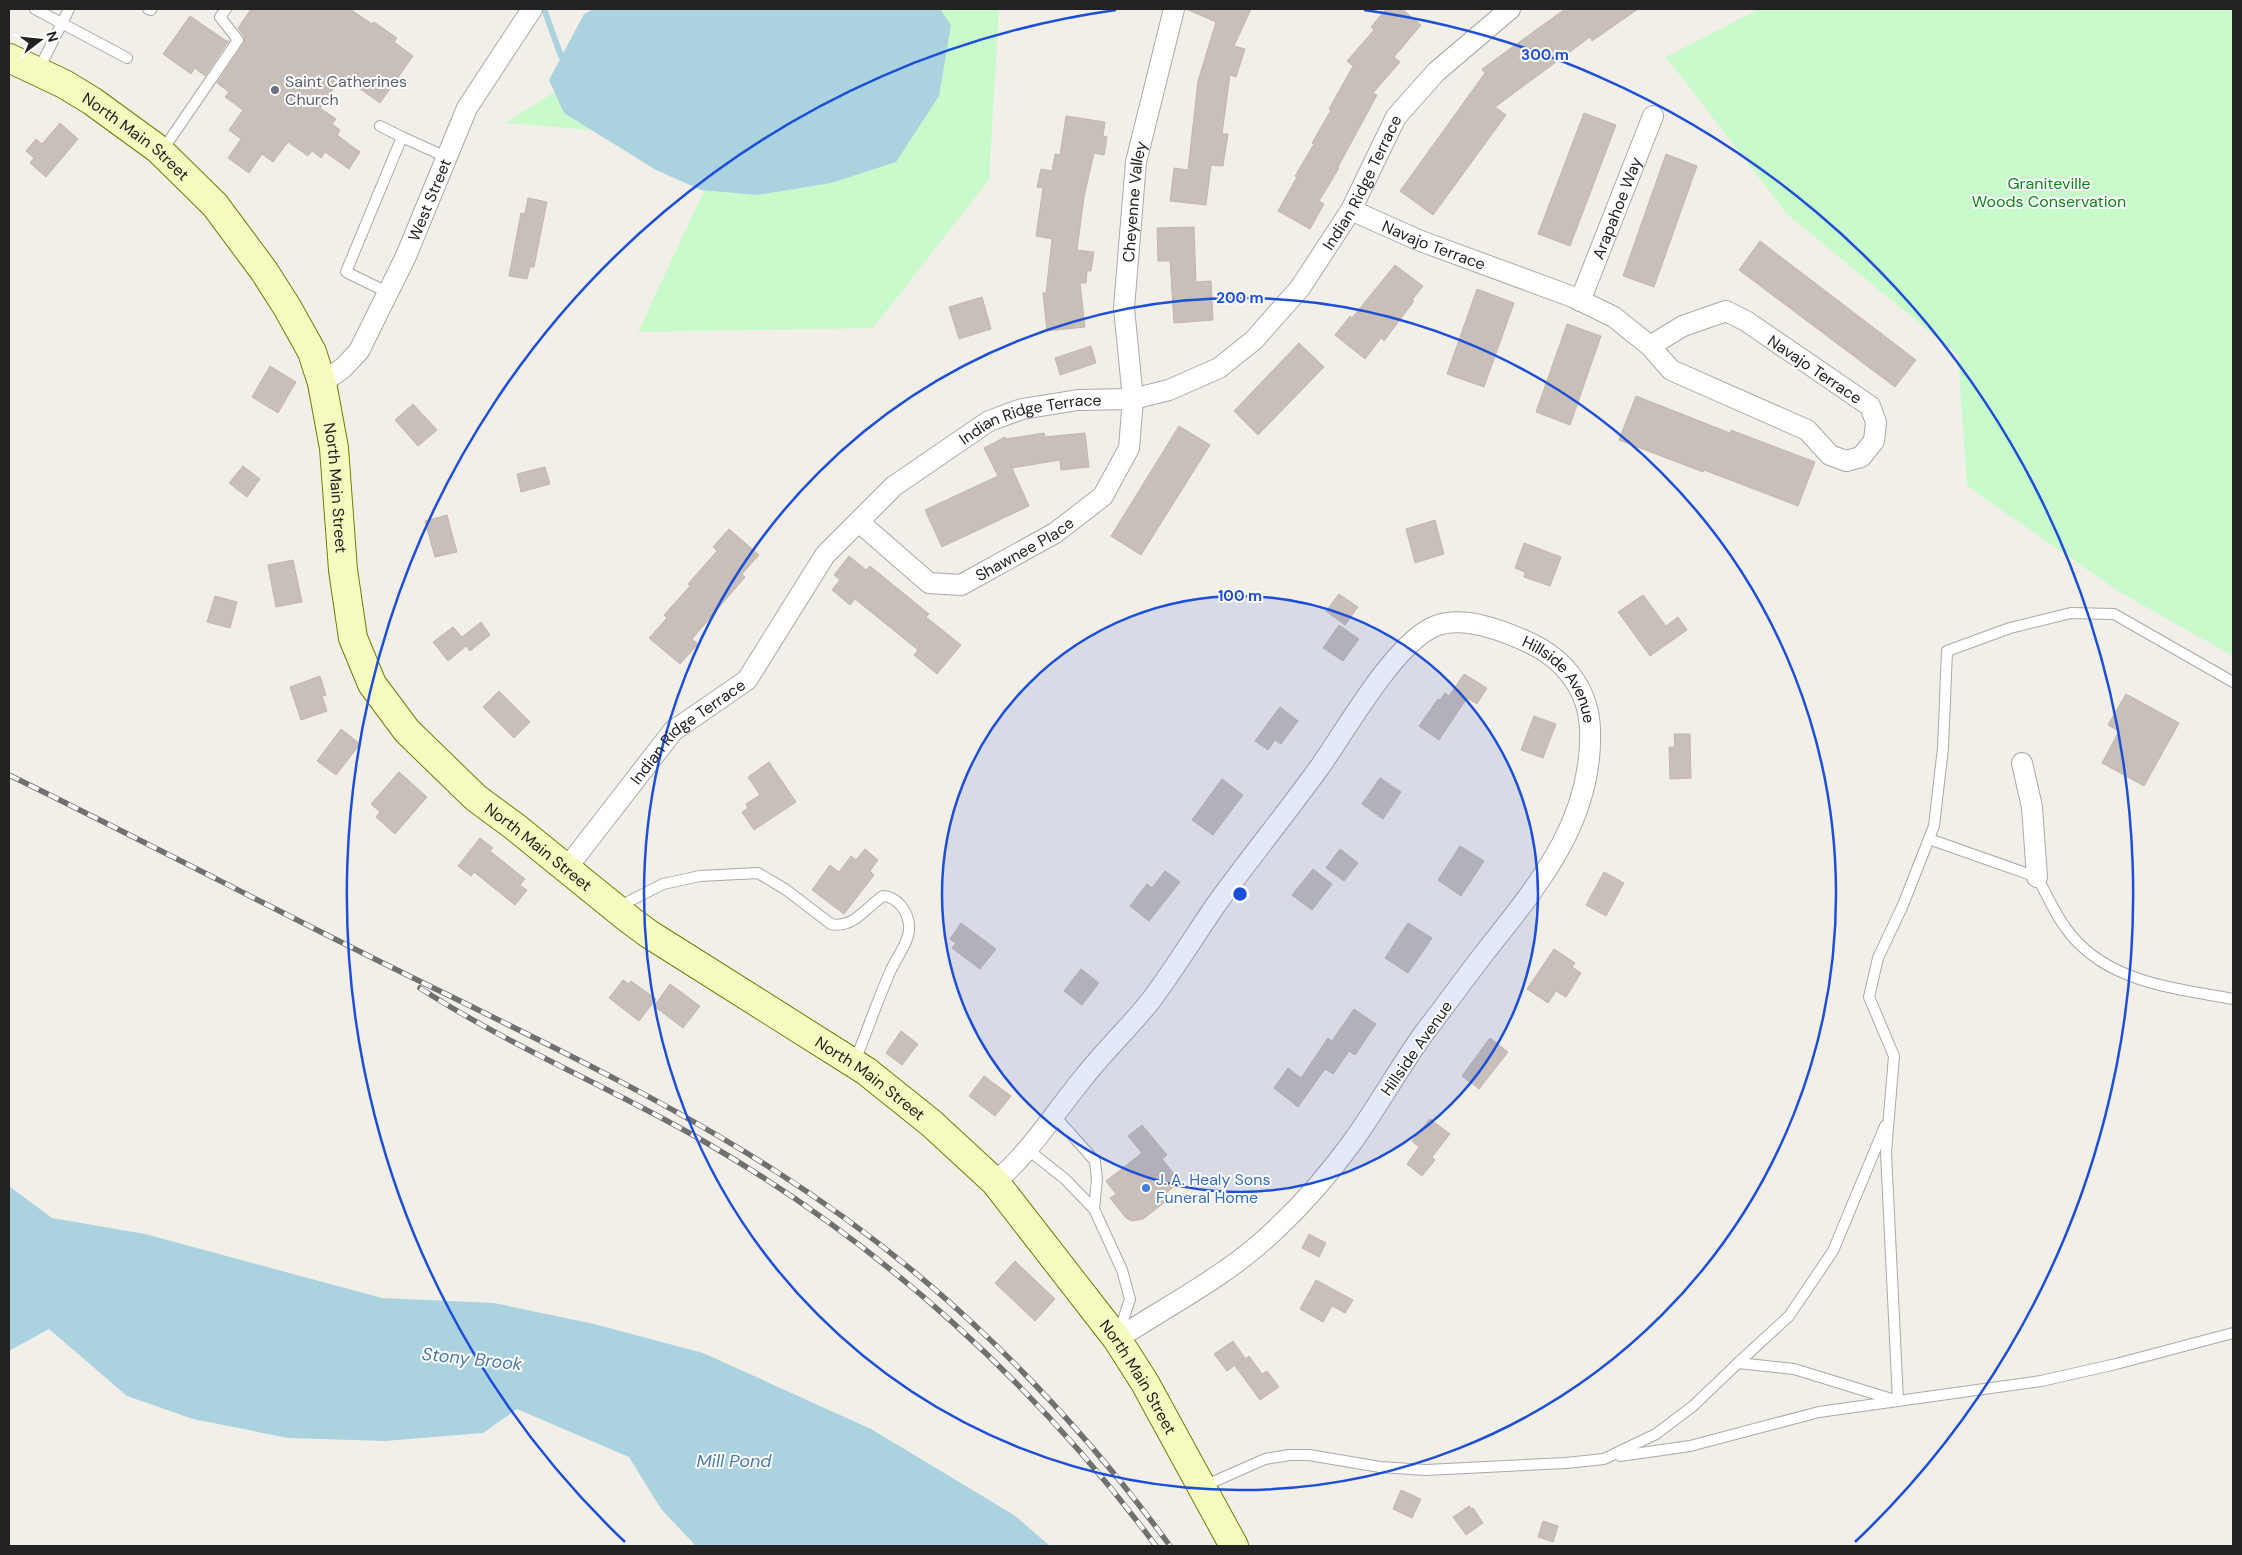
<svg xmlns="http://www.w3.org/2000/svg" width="2242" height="1555" viewBox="0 0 2242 1555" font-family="'DM Sans',sans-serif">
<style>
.park{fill:#c8facc}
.water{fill:#aad3df}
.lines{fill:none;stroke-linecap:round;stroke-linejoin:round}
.stream{stroke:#aad3df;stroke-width:6}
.building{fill:#c7bfb8;stroke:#c4b6ab}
.lane-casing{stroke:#a9a9a9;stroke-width:12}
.street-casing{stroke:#a9a9a9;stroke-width:22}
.secondary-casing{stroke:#707d05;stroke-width:30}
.lane{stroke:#fff;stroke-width:10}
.street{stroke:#fff;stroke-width:20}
.secondary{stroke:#f7fabf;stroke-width:28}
.rail-casing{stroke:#707070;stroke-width:5.5}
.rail{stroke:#fff;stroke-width:4;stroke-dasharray:11;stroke-linecap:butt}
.ring{fill:none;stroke:#1d4ed8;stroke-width:2.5}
.worship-dot{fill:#6b7280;stroke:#fff;stroke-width:2}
.shop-dot{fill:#3f7fe0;stroke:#fff;stroke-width:2}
.labels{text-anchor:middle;stroke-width:4;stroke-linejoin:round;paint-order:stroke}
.worship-label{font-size:16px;fill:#5b616d;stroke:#fff;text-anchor:start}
.street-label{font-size:16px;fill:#222;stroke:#fff}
.park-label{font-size:16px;fill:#0c8416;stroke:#fff}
.shop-label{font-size:16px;fill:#366cbe;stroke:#fff;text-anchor:start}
.water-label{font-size:18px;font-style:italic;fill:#4a7aab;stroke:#fff}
.centre{fill:#1d4ed8;stroke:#fff;stroke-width:2.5}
.ring-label{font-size:15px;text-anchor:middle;font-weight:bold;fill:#1d4ed8;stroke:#fff;stroke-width:4;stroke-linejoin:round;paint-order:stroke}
</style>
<rect width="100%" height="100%" fill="#f2efe9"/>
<g class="park">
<polygon points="687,9 999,9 989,180 873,328 638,332 727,141 505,123"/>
<polygon points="1759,9 2233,9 2233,656 2118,591 1967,486 1958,355 1787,214 1666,57"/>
</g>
<g class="water">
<polygon points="594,9 940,9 951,25 939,96 896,162 831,183 757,195 701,190 656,170 564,113 549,80 584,14"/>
<polygon points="9,1186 52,1218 145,1234 382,1298 494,1303 594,1324 703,1353 871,1429 1014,1515 1050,1546 696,1546 661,1509 629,1457 517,1409 483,1433 385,1441 288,1438 193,1419 127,1396 49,1329 9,1351"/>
</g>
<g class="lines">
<polyline class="stream" points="544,9 561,56"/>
</g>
<g class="building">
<polygon points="251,9 350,9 372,24 374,22 397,38 394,42 413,56 380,103 342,76 320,108 336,119 332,124 340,130 337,135 360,152 349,169 325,152 321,158 312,151 308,156 288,142 273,162 262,154 249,173 228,158 241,139 229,130 243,110 225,97 229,92 217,83 244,43 244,36 238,28"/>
<polygon points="1186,9 1251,9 1234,46 1245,49 1236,77 1230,75 1222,134 1228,134 1223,166 1211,165 1206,205 1170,201 1174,168 1188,170 1198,81 1216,22"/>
<polygon points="1386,9 1402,9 1421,25 1394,57 1400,62 1373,93 1377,95 1338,167 1339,168 1319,201 1324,204 1310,229 1278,211 1297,177 1295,176 1314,144 1312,143 1331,110 1329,109 1353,66 1347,61 1374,30 1371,27"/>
<polygon points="1565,9 1638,9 1592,41 1590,37 1495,107 1506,115 1433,215 1400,191 1485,73 1482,69"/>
<polygon points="190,16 228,42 229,40 205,76 195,68 191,74 163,54"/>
<polygon points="1584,113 1616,125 1570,246 1538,234"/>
<polygon points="1066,116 1105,122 1103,136 1107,137 1104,155 1094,153 1084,197 1077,250 1094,252 1091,271 1087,271 1086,283 1080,283 1085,327 1047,331 1043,293 1046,293 1052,239 1036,236 1043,188 1037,187 1041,169 1052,171 1055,154 1060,155"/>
<polygon points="60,123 78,139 46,177 30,163 34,158 26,151 36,139 42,144"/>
<polygon points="1666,154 1697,166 1654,287 1623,276"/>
<polygon points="528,198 547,202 534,267 530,267 527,279 509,276 521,213 525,214"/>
<polygon points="1194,227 1196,282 1211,281 1213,320 1174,323 1170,261 1158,261 1157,228"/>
<polygon points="1760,241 1916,360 1895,387 1739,270"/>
<polygon points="1395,265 1423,286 1412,300 1414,301 1384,341 1381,338 1365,359 1335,335 1350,316 1352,318"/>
<polygon points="1477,289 1514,303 1484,387 1447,374"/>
<polygon points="982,297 991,329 959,339 949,307"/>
<polygon points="1567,324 1601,336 1570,425 1536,412"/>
<polygon points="1299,343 1324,367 1258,435 1234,411"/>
<polygon points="1091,346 1096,363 1060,375 1055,358"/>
<polygon points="270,366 296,382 278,413 252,397"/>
<polygon points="1636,396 1730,433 1731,430 1815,462 1798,506 1704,470 1703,472 1619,440"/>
<polygon points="413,404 437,430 418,446 395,420"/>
<polygon points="1179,426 1210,445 1141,555 1111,536"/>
<polygon points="1044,433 1045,437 1085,433 1089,467 1061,470 1060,460 1012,468 1029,506 942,547 925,510 998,476 984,448 1005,437 1006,439"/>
<polygon points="243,466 260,479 247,497 229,483"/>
<polygon points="545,467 550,484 521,492 517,474"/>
<polygon points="447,515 457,552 435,557 425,521"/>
<polygon points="1435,520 1444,554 1415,563 1406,529"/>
<polygon points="729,529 759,555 742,574 745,577 692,639 698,644 680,664 649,638 667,618 664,615 690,586 688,584 717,551 713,547"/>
<polygon points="1524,543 1561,557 1550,586 1524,577 1525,572 1515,568"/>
<polygon points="849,556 866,570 870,566 929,614 926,617 961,645 937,674 914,655 918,650 855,599 850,605 832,590 840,580 834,575"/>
<polygon points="293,560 302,602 276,607 268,565"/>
<polygon points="1339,594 1358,607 1345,625 1326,611"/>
<polygon points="1643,595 1666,626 1678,617 1687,630 1650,656 1618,612"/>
<polygon points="215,596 237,602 230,628 207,622"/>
<polygon points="481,622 490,635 470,651 466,646 448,661 433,642 453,627 462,637"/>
<polygon points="1339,625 1359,639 1343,661 1323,648"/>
<polygon points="1464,674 1487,688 1477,704 1467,698 1439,740 1419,726 1438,699 1440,700 1445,693 1449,696"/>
<polygon points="320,676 326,695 322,696 327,711 301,720 290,687"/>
<polygon points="499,691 530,722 514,738 483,707"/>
<polygon points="2126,694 2179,723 2144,786 2102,763 2119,731 2108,725"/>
<polygon points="1280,707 1298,721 1281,744 1275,740 1268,750 1255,741"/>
<polygon points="1534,716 1556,724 1543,758 1521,750"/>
<polygon points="341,729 360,744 336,775 317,761"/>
<polygon points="1674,734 1690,734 1691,778 1670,779 1669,747 1675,747"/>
<polygon points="769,762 796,802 754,830 742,812 748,808 746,804 760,795 748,777"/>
<polygon points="399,772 427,797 395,834 376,817 380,812 371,804"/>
<polygon points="1380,778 1401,792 1383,819 1362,804"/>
<polygon points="1222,779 1243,795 1213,835 1192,820"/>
<polygon points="480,838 493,848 490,851 525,879 520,885 527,890 515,905 474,872 471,876 458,866"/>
<polygon points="1460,846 1484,861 1461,896 1438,880"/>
<polygon points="865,849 878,860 870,871 874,875 844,914 812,890 830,865 839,872 851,856 856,860"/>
<polygon points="1340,849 1358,863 1344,881 1326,868"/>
<polygon points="1313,869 1332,884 1312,910 1292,895"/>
<polygon points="1165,871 1180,882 1149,921 1130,906 1147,884 1152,888"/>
<polygon points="1604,872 1624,883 1606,916 1586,905"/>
<polygon points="961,923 996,949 980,969 952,948 956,943 950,939"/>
<polygon points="1408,923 1432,938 1408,973 1385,958"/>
<polygon points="1554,949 1575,963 1572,967 1581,973 1566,997 1556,991 1548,1003 1527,989"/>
<polygon points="1081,969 1099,983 1082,1005 1064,991"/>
<polygon points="623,980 629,984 631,981 656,999 639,1021 609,998"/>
<polygon points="670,984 700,1006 683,1028 654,1006"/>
<polygon points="1354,1009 1376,1024 1355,1055 1349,1051 1333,1074 1325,1069 1298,1107 1274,1088 1288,1068 1301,1078 1328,1038 1332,1041"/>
<polygon points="901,1031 918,1044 902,1065 886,1053"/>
<polygon points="1490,1038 1508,1052 1479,1089 1462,1076"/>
<polygon points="984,1076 1011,1096 995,1116 969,1096"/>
<polygon points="1430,1119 1450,1134 1432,1157 1435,1160 1422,1176 1407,1164 1419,1147 1412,1141"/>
<polygon points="1142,1125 1167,1155 1162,1159 1174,1174 1170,1177 1176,1185 1161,1197 1165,1202 1143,1219 1132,1221 1126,1218 1110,1198 1116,1194 1106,1181 1142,1153 1128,1136"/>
<polygon points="1309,1234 1326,1243 1319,1257 1302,1248"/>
<polygon points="1015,1261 1055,1299 1035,1321 995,1283"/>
<polygon points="1316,1280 1353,1300 1345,1313 1332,1306 1323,1322 1300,1309"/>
<polygon points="1233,1341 1245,1358 1227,1371 1214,1354"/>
<polygon points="1249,1356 1262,1374 1267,1371 1279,1387 1260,1400 1235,1366"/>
<polygon points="1401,1490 1421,1499 1412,1518 1393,1509"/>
<polygon points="1469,1506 1472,1509 1473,1508 1483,1523 1466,1535 1453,1517"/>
<polygon points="1543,1521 1558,1526 1553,1542 1538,1537"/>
</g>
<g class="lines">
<g class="lane-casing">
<g id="lane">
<polyline points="35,9 127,58"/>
<polyline points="148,9 151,10"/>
<polyline points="38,71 69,9"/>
<polyline points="380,126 402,137"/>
<polyline points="162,151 238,40 220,17 226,9"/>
<polyline points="389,293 346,272 402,137 446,157"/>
<path d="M1929,839L2037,877C2046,893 2054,912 2065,927C2103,982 2173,988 2233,999"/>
<path d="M618,907L663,884L700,876L758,873L785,889L831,924C853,929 865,908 883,896C897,897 907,910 909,924C911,940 897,956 891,970C877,1001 867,1032 854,1063"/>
<polyline points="1054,1115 1095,1161 1097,1179 1094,1209"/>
<polyline points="1027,1149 1065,1179 1094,1209 1122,1270 1130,1299 1118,1335"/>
<polyline points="1738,1363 1789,1316 1833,1251 1885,1126"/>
<polyline points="1620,1456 1690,1446 1819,1412 2041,1381 2116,1364 2233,1333"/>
<polyline points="1205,1489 1213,1482 1265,1459 1289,1455 1309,1455 1380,1467 1426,1470 1566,1463 1604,1459 1656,1434 1693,1406 1738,1363 1794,1369 1898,1401 1886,1152 1894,1056 1869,997 1878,958 1903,905 1934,826 1943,748 1947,651 2010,628 2071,613 2114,614 2233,682"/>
</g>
</g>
<g class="street-casing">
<g id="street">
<path id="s1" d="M1351,210L1418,240L1573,297L1614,317L1650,346L1671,370L1807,430L1830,455L1846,461L1861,457L1874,441L1876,422L1870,406L1746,321L1726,311L1683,326L1650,346"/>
<path id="s2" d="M1580,301L1653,116"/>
<path id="s3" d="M322,383L343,368L359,351L406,256L467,108L532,9"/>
<path id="s4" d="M859,522L929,583L961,585L1055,533L1103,496L1129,448L1133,399L1124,308L1136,162L1174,9"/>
<polyline points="2022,763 2032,807 2037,877"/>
<path id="s5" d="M566,869L673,731L747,680L825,555L894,486L989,421L1022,409L1078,400L1133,399L1169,390L1219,368L1254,340L1300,288L1351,210L1396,117L1436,72L1510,9"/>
<path id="s6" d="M995,1182C1030,1153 1055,1112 1084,1077C1105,1050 1131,1026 1152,999C1174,969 1194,937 1215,906C1249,859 1285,815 1319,768C1346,730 1391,649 1431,628C1460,613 1504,631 1530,643C1566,660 1589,691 1590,730C1593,820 1539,884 1486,951C1465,978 1445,1006 1424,1033C1399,1068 1378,1106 1353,1141C1330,1173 1302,1205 1273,1232C1228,1275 1169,1305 1117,1339"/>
</g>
</g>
<g class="secondary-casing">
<g id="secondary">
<path id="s7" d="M9,58L64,84L92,101L158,149L215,205L264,271L287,307L312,352L322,383L334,448L343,570L353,638L372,684L407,731L476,798L514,826L630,920L649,934L866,1071L931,1123L995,1182L1117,1339L1145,1383L1234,1546"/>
</g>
</g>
<use href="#lane" class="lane"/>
<use href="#street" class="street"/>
<use href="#secondary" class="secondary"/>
<g class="rail-casing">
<g id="rail">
<path d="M9,775C136,837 262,903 389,966C520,1031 654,1093 777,1172C930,1269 1064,1400 1170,1546"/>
<path d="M420,988C511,1047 612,1088 705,1142C881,1244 1035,1383 1156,1546"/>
</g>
</g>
<use href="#rail" class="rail"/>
</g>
<circle cx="1240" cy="894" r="298" fill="#1d4ed8" fill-opacity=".12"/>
<g class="ring">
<circle cx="1240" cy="894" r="298"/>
<circle cx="1240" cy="894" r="596"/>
<path d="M625 1542A893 893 0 0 1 1116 10M1364 10A893 893 0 0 1 1855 1542"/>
</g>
<circle class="worship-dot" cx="275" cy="90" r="5"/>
<circle class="shop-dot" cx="1146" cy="1188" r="5"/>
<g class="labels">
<g class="worship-label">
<text x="285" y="87">Saint Catherines<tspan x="285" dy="18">Church</tspan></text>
</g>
<g class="street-label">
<text dy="6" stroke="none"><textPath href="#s7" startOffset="150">North Main Street</textPath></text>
<text dy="6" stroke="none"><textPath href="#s5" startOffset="1100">Indian Ridge Terrace</textPath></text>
<text dy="6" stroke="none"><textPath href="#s3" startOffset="216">West Street</textPath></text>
<text dy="6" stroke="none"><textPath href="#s4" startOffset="595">Cheyenne Valley</textPath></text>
<text dy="6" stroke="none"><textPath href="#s2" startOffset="100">Arapahoe Way</textPath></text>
<text dy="6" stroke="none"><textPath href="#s1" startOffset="90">Navajo Terrace</textPath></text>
<text transform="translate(1815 369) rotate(34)" y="6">Navajo Terrace</text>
<text dy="6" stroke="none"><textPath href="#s5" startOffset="665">Indian Ridge Terrace</textPath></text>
<text dy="6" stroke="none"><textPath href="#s7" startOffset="570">North Main Street</textPath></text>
<text dy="6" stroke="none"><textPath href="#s4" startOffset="198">Shawnee Place</textPath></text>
<text dy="6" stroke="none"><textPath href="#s6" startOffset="859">Hillside Avenue</textPath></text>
<text dy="6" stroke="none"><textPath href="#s5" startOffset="185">Indian Ridge Terrace</textPath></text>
<text dy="6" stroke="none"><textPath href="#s7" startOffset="1005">North Main Street</textPath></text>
<text transform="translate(1416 1048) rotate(-55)" y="6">Hillside Avenue</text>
<text dy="6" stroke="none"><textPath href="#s7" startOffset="1410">North Main Street</textPath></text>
<text dy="6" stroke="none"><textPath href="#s7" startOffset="1815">North Main Street</textPath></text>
</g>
<g class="park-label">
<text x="2049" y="189">Graniteville<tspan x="2049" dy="18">Woods Conservation</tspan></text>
</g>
<g class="shop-label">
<text x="1156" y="1185">J. A. Healy Sons<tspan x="1156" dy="18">Funeral Home</tspan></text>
</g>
<g class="water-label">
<text transform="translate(472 1359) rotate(6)" y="6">Stony Brook</text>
<text x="734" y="1467">Mill Pond</text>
</g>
</g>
<circle cx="1240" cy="894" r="8" class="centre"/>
<g class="ring-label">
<text x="1545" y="60">300 m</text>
<text x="1240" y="303">200 m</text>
<text x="1240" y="601">100 m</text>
</g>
<rect width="2242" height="1555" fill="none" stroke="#222222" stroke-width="20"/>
<g transform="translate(40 40) rotate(74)" stroke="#ffffff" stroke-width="4" paint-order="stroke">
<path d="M0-4L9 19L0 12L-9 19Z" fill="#222222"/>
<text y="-8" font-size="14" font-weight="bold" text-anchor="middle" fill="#222222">N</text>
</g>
</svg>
